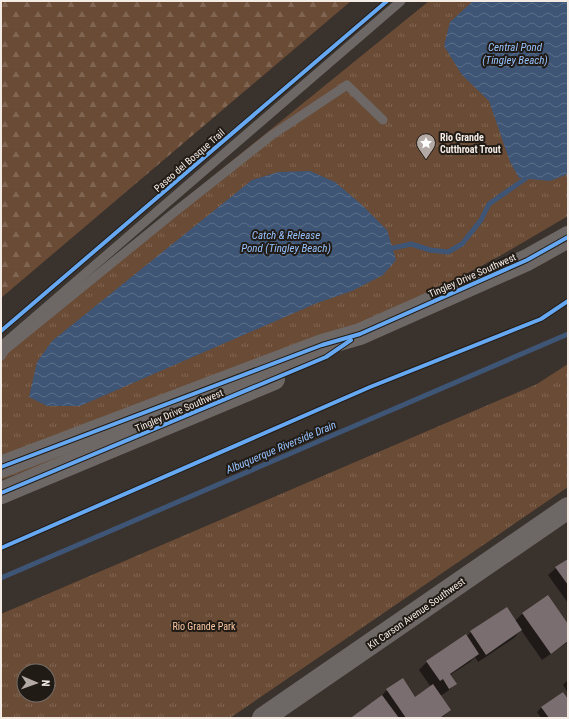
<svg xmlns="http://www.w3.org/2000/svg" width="569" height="719" viewBox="0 0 569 719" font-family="'Roboto Condensed',sans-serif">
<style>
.forest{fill:url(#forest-firs)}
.park{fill:url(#park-tufts);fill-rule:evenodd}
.water{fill:url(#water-waves)}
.shadow{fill:#0007}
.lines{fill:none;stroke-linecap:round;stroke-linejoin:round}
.stream{stroke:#3e5575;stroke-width:5}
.building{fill:#7b6e70}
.service{stroke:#6d6865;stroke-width:9}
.tertiary{stroke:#6d6865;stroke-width:22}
.cycleway-casing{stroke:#211b16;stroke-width:6}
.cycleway{stroke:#66a8f1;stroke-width:4}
.labels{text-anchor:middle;stroke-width:4;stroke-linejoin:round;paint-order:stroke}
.poi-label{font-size:10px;font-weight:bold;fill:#f5ebe5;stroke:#211b16;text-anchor:start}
.street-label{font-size:10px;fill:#f5ebe5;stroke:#211b16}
.park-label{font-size:10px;fill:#fcc7a2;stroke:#211b16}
.water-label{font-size:11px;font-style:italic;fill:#96c1fc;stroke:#211b16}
</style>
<defs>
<pattern id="forest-firs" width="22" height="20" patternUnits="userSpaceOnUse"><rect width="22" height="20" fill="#6a4b35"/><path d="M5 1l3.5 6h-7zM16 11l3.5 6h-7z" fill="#806552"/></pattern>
<pattern id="park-tufts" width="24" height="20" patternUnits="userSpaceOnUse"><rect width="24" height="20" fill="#6a4b35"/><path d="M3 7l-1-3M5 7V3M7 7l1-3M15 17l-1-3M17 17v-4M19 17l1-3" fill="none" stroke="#806552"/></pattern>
<pattern id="water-waves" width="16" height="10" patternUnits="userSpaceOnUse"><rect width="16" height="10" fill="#3e5575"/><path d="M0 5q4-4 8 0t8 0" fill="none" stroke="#5a6e88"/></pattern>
</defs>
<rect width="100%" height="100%" fill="#3a322d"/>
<polygon class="forest" points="1,1 351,1 1,298"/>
<g class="park">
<polygon points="429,1 568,1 568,216 505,253 256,387 1,480 1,357 180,203"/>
<path d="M568,364V487L230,718H1V614L537,384ZM24,671H48V695H24Z"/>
</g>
<g class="water">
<polygon points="473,1 568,1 568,174 550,181 519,178 510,162 489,101 462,75 444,46 450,22"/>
<polygon points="310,171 335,182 362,205 387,230 396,260 383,275 352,291 317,303 80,406 47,406 29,397 37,362 52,341 252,180 278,172"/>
</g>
<g class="shadow">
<polygon points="568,560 568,603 548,575 556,568"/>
<polygon points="523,613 568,626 568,642 542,660 521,630 514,638 478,662 475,657 470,662 450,675 455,683 448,691 440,696 450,710 442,718 352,718 380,698 379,698 387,690 415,698 431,687 419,670 427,662 467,636 471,632 515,621"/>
<polygon points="568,680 568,693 563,685"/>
<polygon points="568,701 568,718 541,718 537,712 542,707"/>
</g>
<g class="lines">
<g class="stream">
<polyline points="393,248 411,244 430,250 448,252 462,244 481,220 489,204 525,179"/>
<polyline points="1,578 568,334"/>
</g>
</g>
<g class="building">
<polygon points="568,559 568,585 555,567"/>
<polygon points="548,595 568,624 568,641 551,654 522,613"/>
<polygon points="507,607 522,630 486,655 470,631"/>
<polygon points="466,634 479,654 450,674 457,684 449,689 443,679 440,681 426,661"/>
<polygon points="403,678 415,697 433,684 451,710 440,718 406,718 386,689"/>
<polygon points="563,692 568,699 568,718 549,718 541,707"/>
<polygon points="382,695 399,718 353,718 352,717"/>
</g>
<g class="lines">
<g class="service">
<polyline points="1,346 401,1"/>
<polyline points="1,356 5,350 176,211 272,135 347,85 383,120"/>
</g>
<g class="tertiary">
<polyline points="1,467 322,345 360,334 527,260 568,237"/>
<polyline points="1,493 274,379"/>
<polyline points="263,718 568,508"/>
</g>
<g class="cycleway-casing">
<g id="cycleway">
<polyline points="1,331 387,1"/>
<polyline points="1,467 322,345 360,334 527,260 568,237"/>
<polyline points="1,493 326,357 351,340"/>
<polyline points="1,548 370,387 541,319 568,301"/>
</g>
</g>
<use href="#cycleway" class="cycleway"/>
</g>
<defs>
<g id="sight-pin" transform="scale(1)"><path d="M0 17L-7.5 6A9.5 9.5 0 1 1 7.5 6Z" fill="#b4aaa5" stroke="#211b16"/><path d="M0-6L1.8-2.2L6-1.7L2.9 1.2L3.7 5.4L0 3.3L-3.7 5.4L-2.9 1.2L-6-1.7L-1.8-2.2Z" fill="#fff"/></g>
</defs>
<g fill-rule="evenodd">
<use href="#sight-pin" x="426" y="143"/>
</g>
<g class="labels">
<g class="poi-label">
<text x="440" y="141">Rio Grande<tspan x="440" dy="12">Cutthroat Trout</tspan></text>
</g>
<g class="street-label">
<text transform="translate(189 160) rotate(-41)" y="4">Paseo del Bosque Trail</text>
<text transform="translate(472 275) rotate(-24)" y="4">Tingley Drive Southwest</text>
<text transform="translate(179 410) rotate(-23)" y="4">Tingley Drive Southwest</text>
<text transform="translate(416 613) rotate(-35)" y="4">Kit Carson Avenue Southwest</text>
</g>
<g class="park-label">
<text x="204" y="630">Rio Grande Park</text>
</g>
<g class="water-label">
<text x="515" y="51">Central Pond<tspan x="515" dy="13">(Tingley Beach)</tspan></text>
<text x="286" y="239">Catch &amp; Release<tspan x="286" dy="13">Pond (Tingley Beach)</tspan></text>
<text transform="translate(281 447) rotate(-23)" y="4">Albuquerque Riverside Drain</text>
</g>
</g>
<rect width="569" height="719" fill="none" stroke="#f5ebe5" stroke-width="4"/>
<g transform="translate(36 683) rotate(92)"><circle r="19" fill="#211b16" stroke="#766e69"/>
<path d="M0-3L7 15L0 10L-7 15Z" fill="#b4aaa5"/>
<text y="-6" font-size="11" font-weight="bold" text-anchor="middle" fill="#f5ebe5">N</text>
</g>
</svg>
